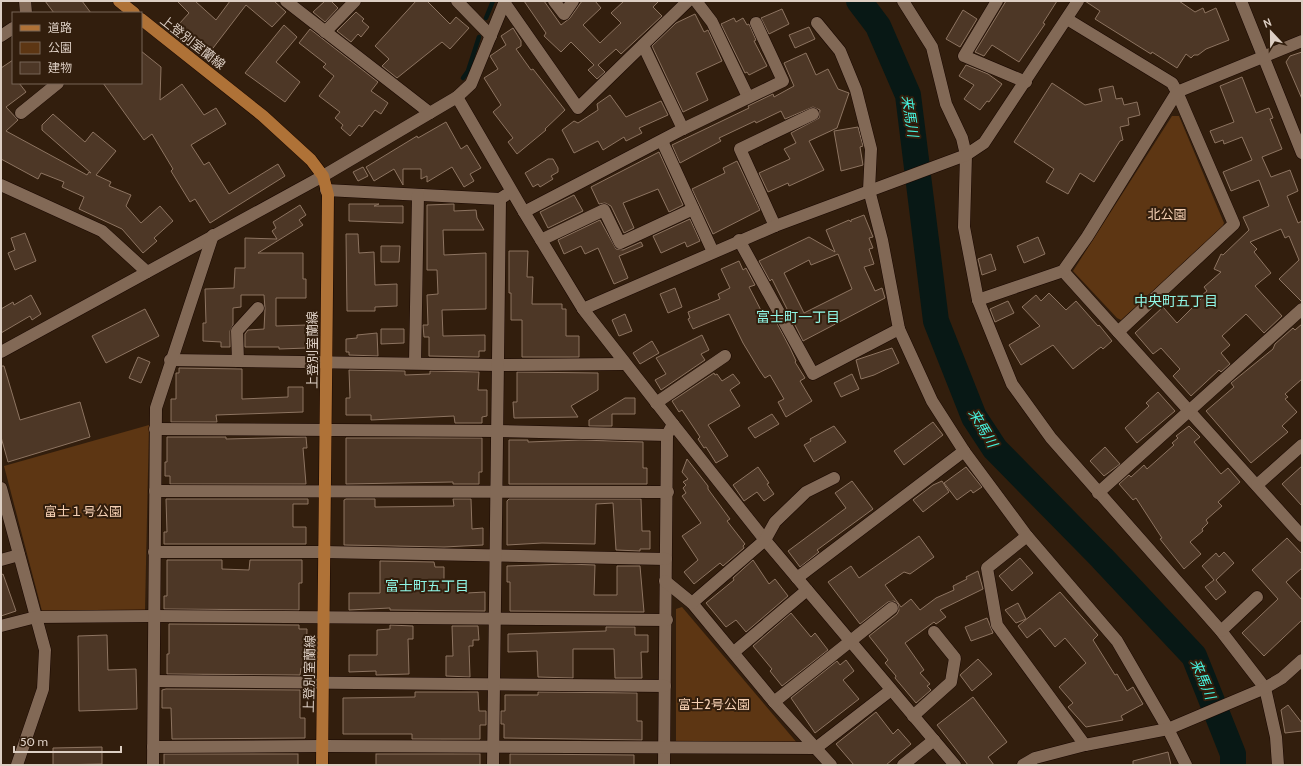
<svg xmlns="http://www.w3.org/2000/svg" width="1303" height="766" viewBox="0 0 1303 766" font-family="Cabin,'Noto Sans JP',sans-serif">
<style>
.green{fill:#5d3613}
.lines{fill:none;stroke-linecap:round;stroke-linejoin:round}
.stream{stroke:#081815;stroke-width:4.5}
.river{stroke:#081815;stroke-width:26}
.building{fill:#4d3726;stroke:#8d7461;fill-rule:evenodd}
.minor-casing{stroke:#190700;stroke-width:13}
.major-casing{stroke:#190700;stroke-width:13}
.minor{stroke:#826956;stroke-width:12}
.major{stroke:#af7237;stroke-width:12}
.labels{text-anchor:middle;stroke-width:4;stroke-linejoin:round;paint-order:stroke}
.street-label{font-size:13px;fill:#ddcfc4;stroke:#321e0d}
.park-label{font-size:13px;fill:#f4cfb3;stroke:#321e0d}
.water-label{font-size:14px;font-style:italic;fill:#46f4df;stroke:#321e0d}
.neighbourhood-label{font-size:14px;fill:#8ff6e6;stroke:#321e0d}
</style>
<rect width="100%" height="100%" fill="#321e0d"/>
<g class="green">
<polygon points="1172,116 1179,116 1224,223 1222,228 1121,320 1117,318 1073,271"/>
<polygon points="149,425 145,610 42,611 4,466"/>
<polygon points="682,607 798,744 676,741 676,609"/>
</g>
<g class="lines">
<g class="stream">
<polyline points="486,18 493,1"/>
<polyline points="463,78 468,71 479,37"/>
</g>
<polyline class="river" points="859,1 878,26 908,95 936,321 974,417 995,449 1102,558 1194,656 1233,754 1233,765"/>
</g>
<g class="building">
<polygon points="45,1 82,1 91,13 54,13"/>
<polygon points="177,1 195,1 216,20 230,1 274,1 286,12 272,27 246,5 210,52 179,24 189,13"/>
<polygon points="325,1 331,1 338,8 325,22 313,12"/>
<polygon points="416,1 427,1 450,24 456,17 469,28 450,49 442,42 397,78 382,66 389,59 375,46"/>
<polygon points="524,1 544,1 561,25 570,18 582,1 595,1 601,8 583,25 600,43 621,23 611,13 624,1 659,1 653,7 662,16 621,54 616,49 598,65 605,72 597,79 588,70 594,65 571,42 561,52 544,36 546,33"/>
<polygon points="1006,1 1057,1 1043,23 1045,24 1019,62 992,45 984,56 975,52"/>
<polygon points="1085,1 1179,1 1195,12 1203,8 1205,13 1216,8 1229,40 1206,49 1198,55 1194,55 1191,58 1186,54 1177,68 1152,52 1151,54 1095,19 1100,11"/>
<polygon points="782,9 789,24 769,34 761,18"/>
<polygon points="963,10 977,19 960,47 946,39"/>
<polygon points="356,12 364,19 362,21 369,27 361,37 358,34 351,42 337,31"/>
<polygon points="695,14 704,32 708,30 722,61 696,73 708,100 683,112 652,46 676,23"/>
<polygon points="734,18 736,22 743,18 747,25 749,24 756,40 754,41 767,66 749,75 747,72 745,73 721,24"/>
<polygon points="284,25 297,37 276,62 300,82 285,102 245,73"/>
<polygon points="809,27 815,39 795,48 789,35"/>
<polygon points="513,28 521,41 521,46 516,49 531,70 533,69 565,110 545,129 546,130 517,154 508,142 513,138 493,112 501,105 484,78 498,69 490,56 506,45 501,36"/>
<polygon points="310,29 378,82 371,91 388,103 381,114 375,110 362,127 359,125 350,136 341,128 343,125 335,118 340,112 319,96 334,76 323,67 326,64 299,43"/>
<polygon points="141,51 161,67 160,100 182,84 204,115 216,108 226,124 191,145 204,165 209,162 229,194 278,164 285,176 210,223 195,199 190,202 171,171 173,169 152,134 144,140 103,83 141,83"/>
<polygon points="1302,52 1302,99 1286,62 1290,56"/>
<polygon points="806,53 816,75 828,69 838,89 849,93 837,128 809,141 824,170 789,186 788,183 768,192 759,173 790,159 784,149 796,143 791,133 819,118 820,110 813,107 785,119 781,111 756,123 755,121 719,138 721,141 680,163 672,145 749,108 748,106 773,94 774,97 794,86 784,63"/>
<polygon points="13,60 13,83 19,83 26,92 6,107 18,120 6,131 87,175 89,172 91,173 42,130 42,125 53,114 85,142 93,132 116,151 96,175 111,182 109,186 131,195 126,206 141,223 160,206 173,221 154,238 157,241 143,253 122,229 79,209 84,197 62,187 64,182 41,173 38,179 1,159 1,68"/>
<polygon points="966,65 988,74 1002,84 989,102 987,101 980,110 964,99 974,85 959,76"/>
<polygon points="1242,77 1256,113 1269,108 1273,118 1270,119 1282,149 1262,157 1271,177 1290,170 1298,191 1287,196 1298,223 1302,221 1302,302 1279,279 1299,260 1289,236 1285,238 1281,229 1250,242 1257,249 1254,252 1271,273 1255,286 1282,316 1264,333 1246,314 1222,336 1230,345 1221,353 1230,364 1221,372 1219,370 1191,396 1173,376 1180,369 1161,348 1153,354 1135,333 1163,307 1177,323 1204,296 1202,295 1207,291 1204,287 1221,272 1214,269 1221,254 1223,255 1249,230 1243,217 1269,206 1259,180 1231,191 1223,172 1252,160 1242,137 1224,144 1223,140 1215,143 1210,131 1234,122 1220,86"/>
<polygon points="1052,83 1085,105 1102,101 1099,89 1113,86 1116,99 1122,98 1124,105 1137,102 1140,115 1128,118 1129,125 1120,127 1123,140 1120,141 1094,182 1080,173 1068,194 1046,182 1054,169 1014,142"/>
<polygon points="610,95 626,117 661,101 668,115 639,128 642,133 626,141 624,137 603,150 598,141 574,153 562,130 574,121 578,123 598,110 597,104"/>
<polygon points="446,122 461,149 467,145 481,168 470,174 474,181 464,187 452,167 427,182 427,176 421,179 421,169 403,169 403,185 394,169 374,181 366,167 417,136 418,138"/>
<polygon points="858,127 863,146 860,147 863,165 841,171 834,131"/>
<polygon points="659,152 683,205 669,212 658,189 623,203 634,228 624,233 611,206 605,203 599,204 591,187"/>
<polygon points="548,159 553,159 558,168 558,172 551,176 553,179 540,187 538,184 533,187 525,173"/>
<polygon points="737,161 760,210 713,234 692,189 725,173 723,168"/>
<polygon points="363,167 368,176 358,181 353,172"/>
<polygon points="574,195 583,211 548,228 540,212"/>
<polygon points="349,204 379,204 374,206 403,206 403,223 349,221"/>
<polygon points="454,204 454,211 476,210 477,218 484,230 443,230 444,255 486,253 486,309 442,310 443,336 485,335 485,351 479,351 479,357 429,356 429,337 424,337 423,325 428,325 427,295 438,294 437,270 427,270 427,205"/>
<polygon points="300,205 306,215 299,220 303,225 258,253 303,253 303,279 306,279 306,298 276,298 276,326 307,325 308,348 279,349 279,347 245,347 245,334 248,330 264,329 265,309 264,295 241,295 241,307 233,308 233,325 230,331 230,347 221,347 221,342 203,341 203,323 206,323 205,289 234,288 235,268 245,268 245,238 277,239 272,231 276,228 273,222"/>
<path d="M864,215L873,237L869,238L873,248L869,249L874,264L864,267L875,291L882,288L885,298L803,341L772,279L770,281L759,261L809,237L835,252L826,230L849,220L851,222V220ZM838,254L852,289L804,313L784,273L809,260L811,265Z"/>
<polygon points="690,219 700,241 687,247 685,242 661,253 653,236"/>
<polygon points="600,220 616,249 623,250 641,242 643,246 619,256 628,278 614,284 598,248 585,254 581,246 564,254 558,240"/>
<polygon points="25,233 36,261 15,270 8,253 15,250 11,238"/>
<polygon points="346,234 358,234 359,253 374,252 375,285 397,284 397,306 375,307 375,311 347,311"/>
<polygon points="1038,237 1045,254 1024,263 1017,246"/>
<polygon points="381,246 400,246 399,262 381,262"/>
<polygon points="509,251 528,251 527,277 533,277 532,304 562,304 562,309 566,309 566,336 579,336 579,357 522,357 522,320 511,320 511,293 509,293"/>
<polygon points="991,254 996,270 982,275 978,259"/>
<polygon points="739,261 743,270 746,268 755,285 749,287 765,318 772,314 790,348 796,361 795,362 805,378 800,381 812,401 786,417 778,402 784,399 770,375 765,378 760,371 743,343 729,314 693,329 688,319 690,318 688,312 720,299 718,294 730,288 721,269"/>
<polygon points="675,288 682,307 668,313 660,294"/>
<polygon points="1049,293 1066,310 1076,301 1098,326 1099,325 1112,341 1103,349 1101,347 1073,369 1053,345 1021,365 1009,345 1040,326 1022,307 1036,295 1041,301"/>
<polygon points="31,295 41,314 32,320 30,316 1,333 1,309 13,302 14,305"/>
<polygon points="1008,301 1014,313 995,322 990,309"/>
<polygon points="145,309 159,336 106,363 92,336"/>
<polygon points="625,314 632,331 619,336 612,320"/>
<polygon points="1302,324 1302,379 1285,394 1288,397 1285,399 1297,412 1282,426 1288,432 1251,463 1206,411 1234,387 1231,383 1273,349 1275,344 1293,328 1295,330"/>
<polygon points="381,329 404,329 404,343 381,344"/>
<polygon points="377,333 378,356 349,355 349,352 346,352 346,339 357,338 357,335"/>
<polygon points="702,335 709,350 701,354 705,360 661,390 655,380 666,374 656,358"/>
<polygon points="652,341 659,353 640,364 633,353"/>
<polygon points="892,348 899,363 874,375 861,379 856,360"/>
<polygon points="138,357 150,362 141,383 129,378"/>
<polygon points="1,366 4,366 20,420 80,402 90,437 8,462 1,437"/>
<polygon points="179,368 242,369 242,399 288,397 288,387 303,387 303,412 216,415 217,422 171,422 171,399 176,399 176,373 179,373"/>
<polygon points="349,370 405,371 405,375 430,374 430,371 479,372 478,390 487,390 487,416 482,417 482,423 455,423 454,416 371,420 371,415 346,415 346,398 350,398"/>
<polygon points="517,372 598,373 598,390 571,406 578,417 514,418 513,402 517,402"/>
<polygon points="714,373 715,375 717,374 722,381 733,374 740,383 730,390 740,406 708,425 728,456 716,463 706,447 704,448 698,439 700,437 682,410 679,412 672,401"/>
<polygon points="852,374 859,389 841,397 834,383"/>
<polygon points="1158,392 1175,411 1137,443 1125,428 1149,406 1146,403"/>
<polygon points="625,398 635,398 635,414 612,414 612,426 589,426 589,420"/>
<polygon points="772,414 779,424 755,438 748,428"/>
<polygon points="933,422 943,435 904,465 894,451"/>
<polygon points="834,426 846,442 814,462 804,445 811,441 810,439"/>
<polygon points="1189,426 1200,437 1194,442 1221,474 1228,468 1240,482 1218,502 1222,506 1206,520 1208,523 1202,529 1203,531 1190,542 1201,554 1184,569 1160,539 1162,538 1136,498 1133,500 1119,484 1129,475 1131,477 1144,465 1147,469 1174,445 1172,443 1178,438 1176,436"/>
<polygon points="167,437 226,437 226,439 306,437 307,448 303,448 306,484 170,484 170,476 165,476 165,462 167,462"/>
<polygon points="346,438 482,438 482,472 479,472 479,484 453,484 453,482 346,484"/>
<polygon points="509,440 528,440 528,442 581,440 643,442 643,468 647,468 647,484 509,484"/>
<polygon points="1105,447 1120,464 1104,476 1090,461"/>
<polygon points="687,459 708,486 708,489 730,519 727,521 745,544 743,546 744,548 723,566 720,563 694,584 684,572 698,560 682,536 701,523 682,496 686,493 683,488 686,485 683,482 688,479 682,472"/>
<polygon points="1302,466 1302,506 1282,484"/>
<polygon points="758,467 769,483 767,484 774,494 764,501 757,492 744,501 733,485"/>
<polygon points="966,467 982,487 973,493 971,490 957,500 944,483"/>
<polygon points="852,481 873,509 817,550 819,552 800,567 788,551 846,508 835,493"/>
<polygon points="942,481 949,492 923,512 913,500 933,485"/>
<polygon points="166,499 308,499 308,504 293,504 293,527 306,527 306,544 164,544 164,532 167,532"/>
<polygon points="346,499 375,499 375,507 454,506 453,499 471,499 472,529 483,528 483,545 444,547 344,545 344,500"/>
<polygon points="509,499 641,499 642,531 650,531 650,549 640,549 640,551 616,550 613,503 596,504 595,544 542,543 507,545 507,501"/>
<polygon points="919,536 934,557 910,574 904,572 885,585 901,607 911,599 920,610 936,598 954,590 953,586 967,579 966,577 978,571 983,589 940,610 946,617 936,624 934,622 905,643 924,670 920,673 930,684 927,686 931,690 916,703 895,678 896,676 885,663 888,660 869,636 897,614 899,610 898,604 894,601 888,602 860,624 828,582 851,566 859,578"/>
<polygon points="1287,538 1302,554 1302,568 1286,582 1302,600 1302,620 1264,656 1242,633 1278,599 1252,570"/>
<polygon points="1224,552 1234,563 1216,580 1226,592 1216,600 1205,587 1214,580 1202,566 1216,553 1219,557"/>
<polygon points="1020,558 1033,573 1012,591 999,576"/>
<polygon points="167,560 222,560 222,569 249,570 250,560 302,560 302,583 299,583 299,610 164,609 164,596 167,596"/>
<polygon points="753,560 769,584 775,579 788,596 746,632 736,620 726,627 706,603 734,580 733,578"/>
<polygon points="380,561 434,562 435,567 444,567 444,582 467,581 467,593 485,592 485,611 390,610 390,608 349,610 349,593 380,593"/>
<polygon points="568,564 595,565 594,595 617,595 617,566 640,566 644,612 510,611 510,582 507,582 507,566"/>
<polygon points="3,574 16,611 1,616 1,575"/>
<polygon points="1060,592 1098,635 1093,640 1115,675 1117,674 1127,691 1133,687 1143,704 1121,716 1123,720 1086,727 1068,707 1073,703 1059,687 1086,663 1065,638 1055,647 1040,628 1027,638 1018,626"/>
<polygon points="1018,603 1026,619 1016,623 1005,610"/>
<polygon points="791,613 811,637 815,633 828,650 782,686 770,671 772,669 753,646"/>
<polygon points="987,618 993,633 971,641 965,627"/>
<polygon points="169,624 299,625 299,629 307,629 306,668 301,668 300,675 167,674 167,654 169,654"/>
<polygon points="390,625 413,626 413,639 408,639 409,674 376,675 376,671 349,672 349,655 377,655 377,630 390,629"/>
<polygon points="452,626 478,626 479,640 473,640 473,646 469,646 470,677 446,676 446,656 453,656"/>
<polygon points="606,627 635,627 635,635 648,635 648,652 641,652 642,678 615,678 614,649 573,649 573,678 538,677 537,651 508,652 508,634 606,631"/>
<polygon points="107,635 108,670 136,669 137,709 79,711 78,636"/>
<polygon points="978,659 992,674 972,691 960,675"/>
<polygon points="846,660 854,671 843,680 859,699 815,733 791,698 837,661 840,665"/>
<polygon points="166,689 300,690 300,718 305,718 305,738 172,739 171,708 162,708 162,690"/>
<polygon points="415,692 478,692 479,711 486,711 486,725 480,725 480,739 412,739 412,734 343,734 343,698 415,697"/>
<polygon points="538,692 637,693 637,721 642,721 642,740 504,738 504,724 501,724 501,711 505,711 505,695 538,695"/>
<polygon points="973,697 1007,742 988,757 994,765 968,765 937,725"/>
<polygon points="1288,705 1302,723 1302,731 1285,733 1281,710"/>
<polygon points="876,712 893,734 898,729 911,744 886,765 854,765 836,744"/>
<polygon points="102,747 102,764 53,765 53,748"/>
<polygon points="1168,752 1171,765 1133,765 1133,761"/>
<rect x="164" y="754" width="134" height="11"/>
<rect x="376" y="754" width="104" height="11"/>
<polygon points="510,754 634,755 634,765 510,765"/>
</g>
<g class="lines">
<g class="minor-casing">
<g id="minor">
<polyline points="25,1 26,13"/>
<polyline points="286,1 430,113"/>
<polyline points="457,1 491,36"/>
<polyline points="554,1 564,14 573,1"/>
<polyline points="696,1 712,22 748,97"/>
<polyline points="903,1 932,47 946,104 962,138 966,155 964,227 978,300 1012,384 1051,438 1221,631 1265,688 1276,737 1278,765"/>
<polyline points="997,1 964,56 1026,82"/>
<polyline points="1241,1 1302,153"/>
<polyline points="504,2 578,108 688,1"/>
<polyline points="1067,19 1172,83 1177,92 1234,224 1118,332"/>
<polyline points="325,32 355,1"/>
<polyline points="1,36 13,28"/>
<polyline points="643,45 683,129"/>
<polyline points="457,97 471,84 505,1"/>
<polyline points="21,113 58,83"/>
<polyline points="662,141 713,252"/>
<polyline points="1,185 102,231 147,272"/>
<polyline points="326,190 500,199 506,195"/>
<polyline points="524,212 683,129 783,81 756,23"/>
<polyline points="775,226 740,149 813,114"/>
<polyline points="541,240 604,210 620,243 693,209"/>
<polyline points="739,240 813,374 899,329 882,240 869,190 871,149 856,90 840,51 817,23"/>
<polyline points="1063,271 1302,536"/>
<polyline points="978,300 1063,271 1087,237 1177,92 1302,41"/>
<polyline points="583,309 673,424 667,435 664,765"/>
<polyline points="899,329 932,401 964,451 1027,536 1117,641 1168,729 1186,765"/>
<polyline points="1,352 323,176 457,97 524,212 583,309 775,226 966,155 984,143 1078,1"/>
<polyline points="170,360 498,365 625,364"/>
<polyline points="238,361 237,331 258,308"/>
<polyline points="415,363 418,195"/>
<polyline points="656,403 725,356"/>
<polyline points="673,424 765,540 955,765"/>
<polyline points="155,429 497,431 667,435"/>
<polyline points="1257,485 1302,445"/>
<polyline points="1,488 45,650 43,689 17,765"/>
<polyline points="155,491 668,492"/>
<polyline points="1098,493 1302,309"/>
<polyline points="1027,536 987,568 997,625 1085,745"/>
<polyline points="154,552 324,552 666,559"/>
<polyline points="1,560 19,555"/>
<polyline points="797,578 964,451"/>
<polyline points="665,581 692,603 774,702 831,765"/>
<polyline points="692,603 765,540 775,522 806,492 834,478"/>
<polyline points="1,626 36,617 154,616 667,620"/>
<polyline points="1221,631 1257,597"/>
<polyline points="734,652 807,590"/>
<polyline points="154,681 665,686"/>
<polyline points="774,702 892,608"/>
<polyline points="913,716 951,682 955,658 934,632"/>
<polyline points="153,747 322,746 816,748 891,690"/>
<polyline points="153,765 156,408 213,235"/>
<polyline points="493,765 500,199"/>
<polyline points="903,765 934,740"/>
<polyline points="1023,765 1035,758 1085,745 1168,729 1265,688 1282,678 1302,660"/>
</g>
</g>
<g class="major-casing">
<g id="major">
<polyline points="119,1 134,13"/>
<polyline points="141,19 263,116 311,160 323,176 328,195 322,765"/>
</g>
</g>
<use href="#minor" class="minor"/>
<use href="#major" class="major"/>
</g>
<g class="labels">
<g class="street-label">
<text transform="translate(193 42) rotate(38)" y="5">上登別室蘭線</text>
<text transform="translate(312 350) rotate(-90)" y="5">上登別室蘭線</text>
<text transform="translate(309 674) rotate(-89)" y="5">上登別室蘭線</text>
</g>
<g class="park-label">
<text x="1167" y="219">北公園</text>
<text x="83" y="516">富士１号公園</text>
<text x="714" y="709">富士2号公園</text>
</g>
<g class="water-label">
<text transform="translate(910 116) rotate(81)" y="5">来馬川</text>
<text transform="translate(983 428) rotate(59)" y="5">来馬川</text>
<text transform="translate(1203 679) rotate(67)" y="5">来馬川</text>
</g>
<g class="neighbourhood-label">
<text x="1176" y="306">中央町五丁目</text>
<text x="798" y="322">富士町一丁目</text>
<text x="427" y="591">富士町五丁目</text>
</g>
</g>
<rect width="1303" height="766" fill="none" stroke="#ddcfc4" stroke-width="4"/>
<rect x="12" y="12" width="130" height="72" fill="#321e0d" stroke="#766556"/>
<rect x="20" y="25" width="20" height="6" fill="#af7237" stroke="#766556"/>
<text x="48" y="32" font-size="12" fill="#ddcfc4">道路</text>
<rect x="20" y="42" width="20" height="12" fill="#5d3613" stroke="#766556"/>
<text x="48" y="52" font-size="12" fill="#ddcfc4">公園</text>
<rect x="20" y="62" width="20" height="12" fill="#4d3726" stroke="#766556"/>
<text x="48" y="72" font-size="12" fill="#ddcfc4">建物</text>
<g transform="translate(1271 32) rotate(338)" stroke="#321e0d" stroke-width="3" paint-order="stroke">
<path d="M0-3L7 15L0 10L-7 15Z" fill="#ddcfc4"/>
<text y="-6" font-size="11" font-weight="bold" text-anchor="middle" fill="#ddcfc4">N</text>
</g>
<path d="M14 746v6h107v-6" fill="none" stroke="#ddcfc4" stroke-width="2"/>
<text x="20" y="746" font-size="12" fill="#ddcfc4" stroke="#321e0d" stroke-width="3" paint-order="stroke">50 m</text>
</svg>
